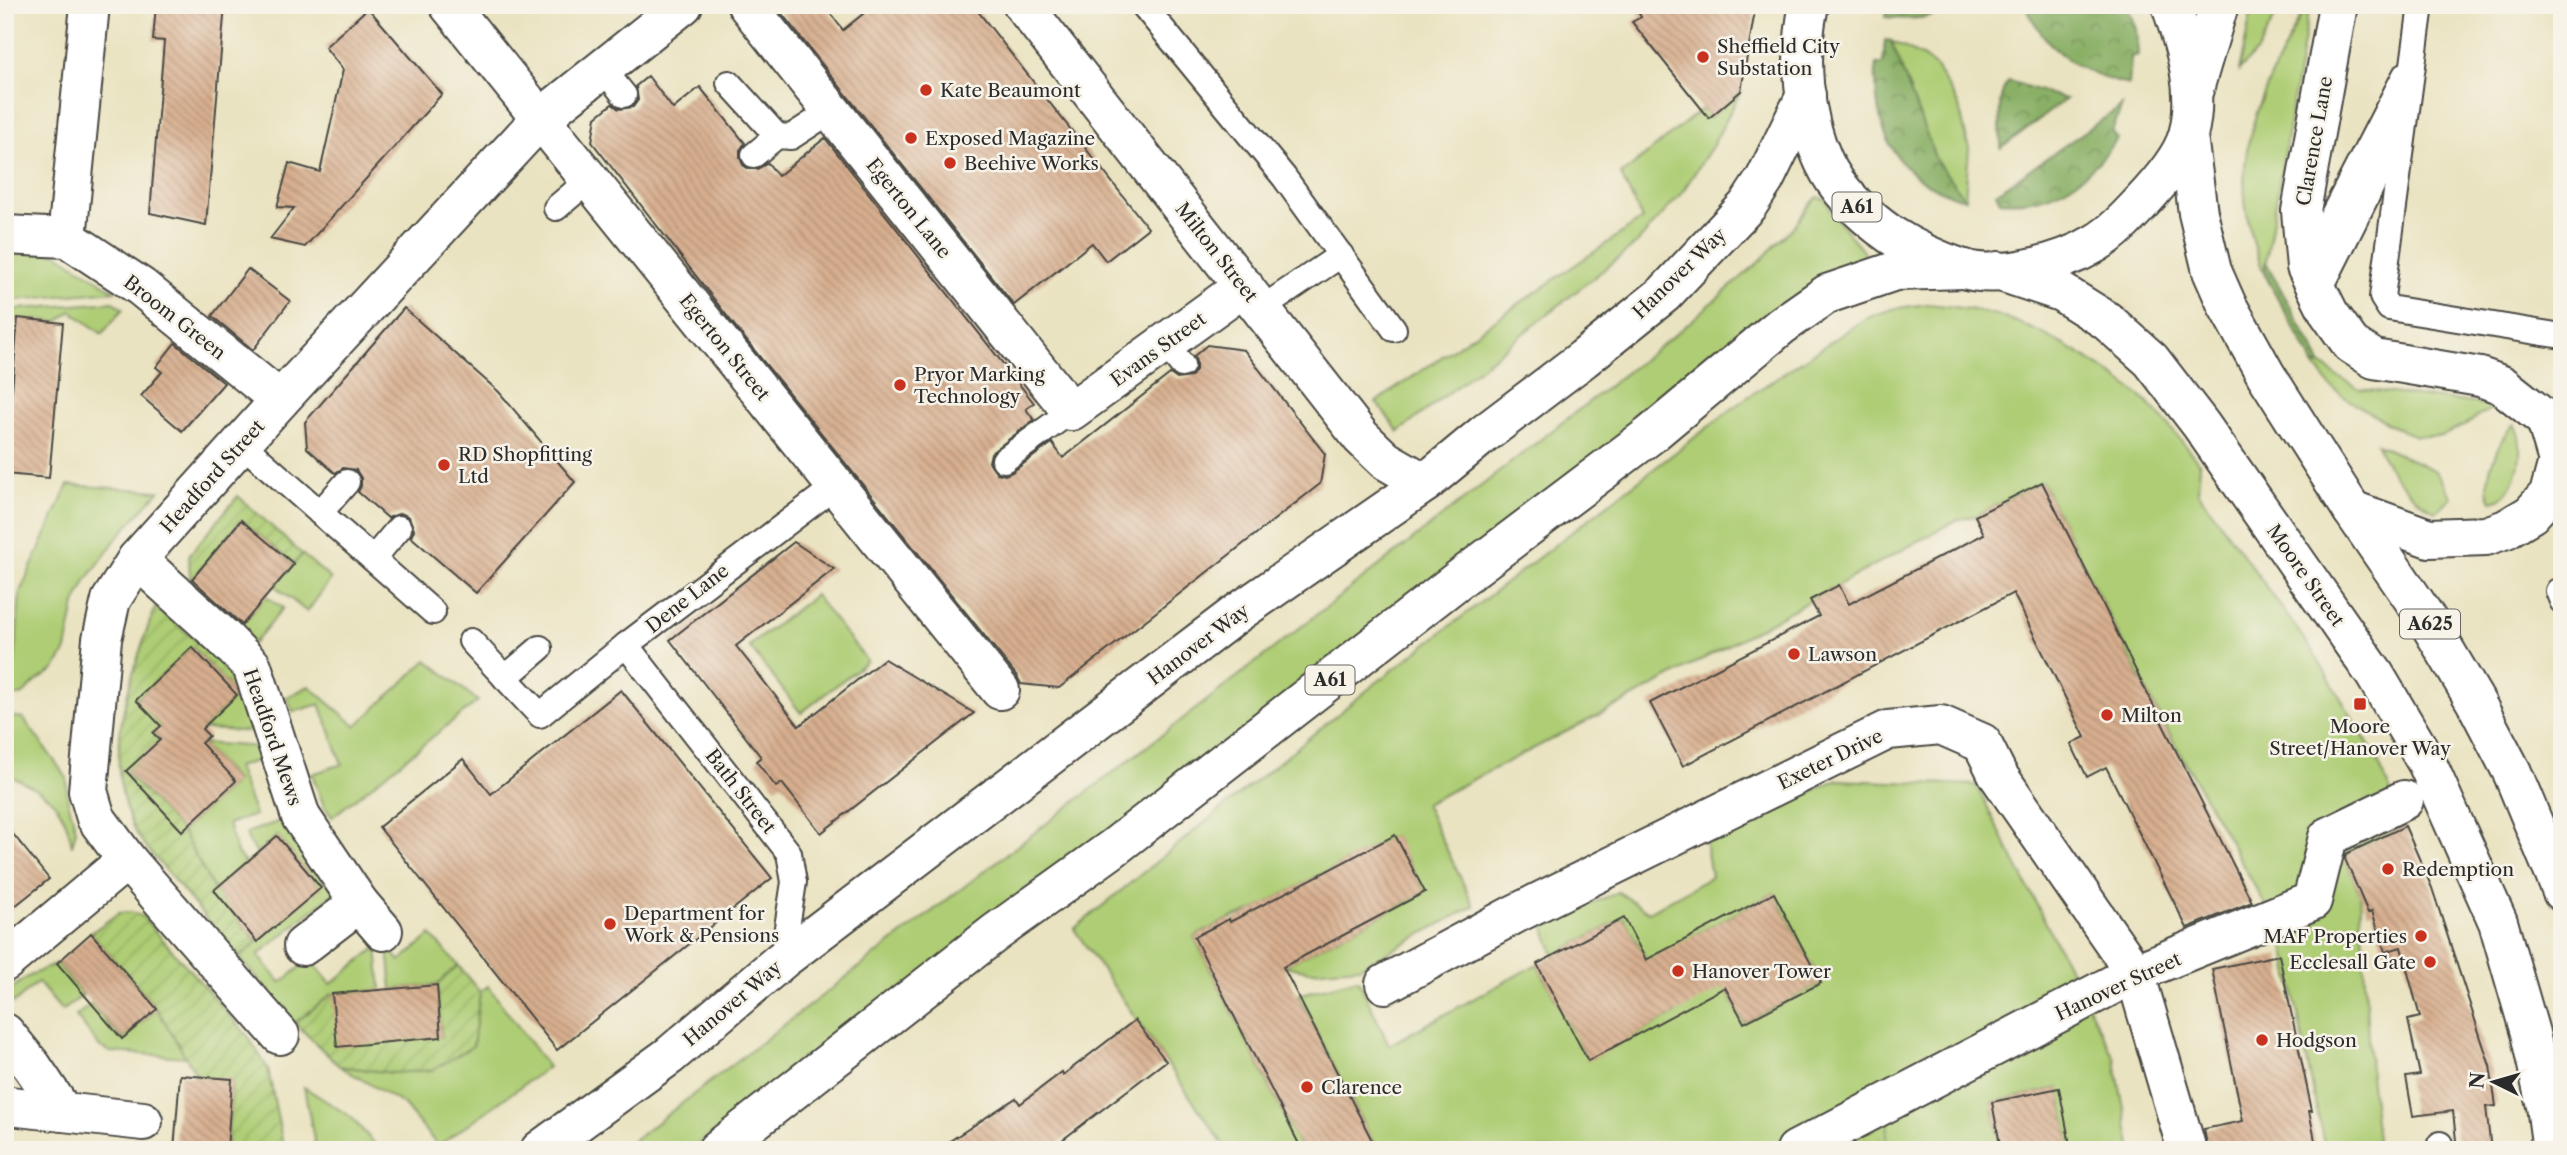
<svg xmlns="http://www.w3.org/2000/svg" width="2567" height="1155" viewBox="0 0 2567 1155" font-family="'Libre Caslon Text',serif">
<style>
.grass{fill:#aecd74;stroke:#6c7c50;stroke-width:2}
.forest{fill:url(#forest-crowns);stroke:#5a6e48;stroke-width:2}
.park{fill:url(#park-dots);stroke:#6c7c50;stroke-width:2}
.garden{fill:url(#garden-furrows);stroke:#6c7c50;stroke-width:2}
.building{fill:url(#building-back-hatch)}
.lines{fill:none;stroke-linecap:round;stroke-linejoin:round}
.lane-casing{stroke:#484742;stroke-width:28}
.street-casing{stroke:#484742;stroke-width:42}
.primary-casing{stroke:#484742;stroke-width:42}
.highway-casing{stroke:#484742;stroke-width:42}
.lane{stroke:#fff;stroke-width:24}
.street{stroke:#fff;stroke-width:38}
.primary{stroke:#fff;stroke-width:38}
.highway{stroke:#fff;stroke-width:38}
.poi-dot{fill:#c8321e;stroke:#f7f3e8;stroke-width:2.5}
.labels{text-anchor:middle;stroke-width:5;stroke-linejoin:round;paint-order:stroke}
.shield{fill:#f7f3e8;stroke:#686764;stroke-width:2}
.shield-label{font-size:18px;font-weight:bold;fill:#2b2b2b}
.poi-label{font-size:19px;fill:#2b2b2b;stroke:#f7f3e8;text-anchor:start}
.street-label{font-size:19px;fill:#2b2b2b;stroke:#f7f3e8}
</style>
<defs>
<pattern id="forest-crowns" width="20" height="18" patternUnits="userSpaceOnUse" patternTransform="scale(1.75)"><rect width="20" height="18" fill="#8ab066"/><path d="M2 6a3 3 0 1 1 6 0M12 15a3 3 0 1 1 6 0" fill="none" stroke="#718f54"/></pattern>
<pattern id="park-dots" width="8" height="8" patternUnits="userSpaceOnUse" patternTransform="scale(1.75)"><rect width="8" height="8" fill="#aecd74"/><path d="M2 2h.1M6 6h.1" fill="none" stroke="#96b065" stroke-width="1.8" stroke-linecap="round"/></pattern>
<pattern id="garden-furrows" width="10" height="10" patternUnits="userSpaceOnUse" patternTransform="scale(1.75)"><rect width="10" height="10" fill="#aecd74"/><path d="M-1 1l2-2M0 10L10 0M9 11l2-2" fill="none" stroke="#96b065"/></pattern>
<pattern id="building-back-hatch" width="6" height="6" patternUnits="userSpaceOnUse" patternTransform="scale(1.75)"><rect width="6" height="6" fill="#d8af8f"/><path d="M-1 5l2 2M0 0l6 6M5-1l2 2" fill="none" stroke="#af8f75"/></pattern>
</defs>
<rect width="100%" height="100%" fill="#f7f3e8"/>
<filter id="ink" filterUnits="userSpaceOnUse"><feTurbulence type="fractalNoise" baseFrequency=".0143" numOctaves="2"/><feDisplacementMap in="SourceGraphic" scale="14" xChannelSelector="R" yChannelSelector="G"/><feConvolveMatrix kernelMatrix="1 2 1 2 8 2 1 2 1" color-interpolation-filters="sRGB"/></filter>
<filter id="wash" filterUnits="userSpaceOnUse"><feTurbulence type="fractalNoise" baseFrequency=".00686" numOctaves="4" result="noise"/><feDisplacementMap in="SourceGraphic" scale="28" xChannelSelector="R" yChannelSelector="G"/><feGaussianBlur stdDeviation="1.57" result="paint"/><feColorMatrix in="noise" values="0 0 0 0 0 0 0 0 0 0 0 0 0 0 0 0 0 1.4 0 .05"/><feComposite in="paint" operator="in"/></filter>
<g filter="url(#wash)">
<rect width="100%" height="100%" fill="#eae3c1"/>
<g class="grass">
<polygon points="2253,5 2281,5 2258,50 2239,71"/>
<path d="M2302,13H2308L2264,273C2221,167 2255,108 2302,13Z"/>
<polygon points="1891,41 1924,57 1936,67 1959,106 1969,149 1965,199 1936,160"/>
<polygon points="1741,91 1713,145 1681,194 1636,244 1399,432 1376,402 1642,219 1621,175 1702,109 1709,118"/>
<polygon points="1818,197 1826,200 1832,213 1865,253 1861,263 803,1073 689,1150 621,1150 1201,705 1682,329 1759,262 1794,226 1809,205"/>
<polygon points="56,253 115,291 5,301 5,260 15,254"/>
<polygon points="114,302 123,309 102,334 71,311 58,322 5,318 5,310"/>
<path d="M1927,304C1950,306 1973,309 1996,315C2044,329 2111,370 2148,403C2167,422 2183,443 2200,464L2198,492L2312,650L2377,759L2405,826L2344,856L2360,893L2370,1074L2378,1150H2325L2282,935L2155,708L2042,482L1975,516L1957,520L1628,700L1425,804L1474,906L1360,967L1310,971L1284,966L1425,892L1394,836L1254,910L1229,919L1194,937L1302,1150H1227L1074,929L1381,679L1742,401L1865,319L1892,309Z"/>
<polygon points="2321,364 2337,376 2360,389 2490,405 2490,409 2463,426 2442,436 2416,436 2398,429 2347,399 2330,386 2315,366"/>
<path d="M2514,424C2527,442 2519,498 2492,501C2480,481 2499,439 2514,424Z"/>
<path d="M2377,444L2436,471L2452,497L2436,512C2411,498 2387,471 2377,444Z"/>
<polygon points="68,485 159,491 117,538 86,581 75,604 66,650 55,669 37,681 23,694 12,697 20,592"/>
<polygon points="302,554 331,579 307,612 275,586"/>
<polygon points="198,589 242,625 266,596 283,608 254,643"/>
<polygon points="815,595 867,661 801,713 749,646"/>
<polygon points="427,660 478,701 332,817 324,806 312,774 342,764 320,704 293,712 287,697 309,686 356,726"/>
<polygon points="237,695 250,714 257,732 202,729"/>
<path d="M5,716L23,718L67,778V797L76,830L72,846C64,798 44,793 5,773Z"/>
<polygon points="201,743 260,747 265,758 237,767 255,815 228,824 237,853 245,863 214,890 182,831 236,781"/>
<polygon points="1836,780 1976,785 2114,1057 2132,1150 2071,1150 2059,1088 1992,1102 2001,1150 1377,1150 1298,995 1358,979 1389,1045 1537,964 1588,1060 1675,1014 1720,977 1744,1023 1821,983 1774,893 1696,934 1649,965 1624,918 1554,955 1544,925 1618,892 1649,912 1711,877 1705,840"/>
<polygon points="286,819 335,892 258,955 281,983 310,959 331,984 377,947 381,990 332,994 295,1023 239,957 320,888 277,836 257,853 250,844 246,833"/>
<polygon points="431,935 458,965 437,985 392,989 388,947 400,961"/>
<path d="M57,963L83,995L62,1011L38,982L14,1003L9,996C14,979 42,971 57,963Z"/>
<polygon points="488,986 548,1067 438,1146 403,1104 339,1066 393,1073 473,1046 480,992"/>
<polygon points="91,1004 122,1039 157,1009 186,1057 110,1052 99,1046 76,1016"/>
<polygon points="304,1087 351,1117 380,1150 316,1150"/>
</g>
<g class="forest">
<path d="M1888,5H1953C1932,20 1911,20 1886,17Z"/>
<path d="M2025,5H2127L2136,29L2138,55L2131,57L2129,85C2079,74 2047,52 2025,5Z"/>
<path d="M1885,40L1891,41L1936,160L1965,199C1896,182 1873,132 1876,64H1883Z"/>
<path d="M2009,81L2066,99L2001,148C2001,129 1995,94 2009,81Z"/>
<path d="M2122,106L2112,132L2117,139C2089,179 2051,206 2000,201L1996,193Z"/>
<polygon points="2266,262 2321,363 2321,364 2315,366 2264,273"/>
</g>
<polygon class="park" points="1889,1117 1885,1150 1826,1150"/>
<g class="garden">
<polygon points="238,496 302,554 294,564 241,520 190,582 189,555"/>
<path d="M155,607L214,655L231,674L237,695L192,647L137,699L161,726L153,733L160,740L126,772L182,831L214,890L257,942L239,957C216,930 193,903 170,875C158,861 143,846 134,829C99,756 131,678 155,607Z"/>
<polygon points="131,912 142,916 248,1036 268,1069 284,1150 227,1150 232,1080 198,1077 157,1009 91,933 118,913"/>
<polygon points="458,965 480,992 473,1046 433,1070 393,1073 339,1066 295,1023 332,994 441,1037 437,985"/>
</g>
<g id="blocks">
<g class="building">
<polygon points="156,5 225,5 206,225 150,213 164,41 153,40"/>
<polygon points="775,5 824,5 843,30 874,5 973,5 1148,228 1106,261 1092,243 1014,305"/>
<polygon points="1635,5 1756,5 1741,91 1709,118 1632,22 1641,17"/>
<polygon points="368,8 442,94 305,247 270,239 294,208 277,207 289,163 320,172 343,70 325,47"/>
<polygon points="648,76 673,109 700,87 745,143 740,150 740,158 743,165 749,169 757,169 768,163 778,176 825,138 1034,403 1026,409 1034,420 991,453 989,462 997,473 1005,475 1012,472 1052,443 1063,458 1170,374 1177,379 1191,377 1196,370 1196,362 1194,356 1207,345 1244,350 1325,454 1320,484 1059,688 1021,684 1017,676 734,325 592,142 596,117 612,104 619,109 633,107 638,100 636,86"/>
<polygon points="248,269 290,301 253,350 212,316"/>
<polygon points="404,308 499,392 575,482 476,593 411,537 414,530 409,517 401,513 388,518 358,492 361,486 361,478 356,470 343,468 335,473 307,448 305,422"/>
<polygon points="18,318 63,323 49,478 5,474"/>
<polygon points="175,343 224,383 182,431 141,396 162,372 156,367"/>
<polygon points="2042,482 2168,735 2252,902 2187,928 2106,767 2087,777 2071,744 2085,737 2013,593 1683,766 1650,703 1819,616 1810,600 1839,585 1849,604 1984,534 1975,516"/>
<polygon points="241,520 294,564 242,625 192,579"/>
<polygon points="794,542 834,569 736,646 799,726 884,659 974,713 821,833 782,783 776,787 756,761 761,757 670,640"/>
<polygon points="192,647 237,695 202,729 209,736 201,743 236,781 182,831 126,771 160,740 153,733 161,726 136,700"/>
<polygon points="621,690 772,878 557,1050 379,827 463,759 491,794"/>
<polygon points="5,824 49,879 5,914"/>
<polygon points="2405,826 2432,888 2490,1066 2496,1106 2486,1107 2491,1150 2457,1150 2453,1111 2413,1116 2406,1077 2420,1075 2408,1020 2420,1017 2411,984 2401,947 2385,952 2372,911 2368,913 2345,859 2346,854"/>
<polygon points="1395,835 1425,892 1283,967 1377,1150 1302,1150 1194,937 1229,919 1230,922"/>
<polygon points="277,836 321,888 257,942 214,890"/>
<polygon points="1774,893 1821,983 1744,1023 1725,987 1588,1061 1537,964 1624,918 1646,960"/>
<polygon points="91,933 157,1009 122,1039 57,963"/>
<polygon points="2279,955 2312,1111 2309,1111 2317,1150 2208,1150 2204,1129 2243,1121 2212,969"/>
<polygon points="437,985 441,1037 337,1047 332,994"/>
<polygon points="1135,1020 1166,1061 1049,1150 936,1150 1016,1098 1020,1104 1062,1072 1063,1075"/>
<polygon points="180,1075 232,1079 227,1150 174,1150"/>
<polygon points="2059,1088 2071,1150 2001,1150 1992,1102"/>
</g>
</g>
</g>
<g filter="url(#ink)">
<use href="#blocks" fill-opacity="0" stroke="#484742" stroke-width="2"/>
<g class="lines">
<g class="lane-casing">
<g id="lane">
<polyline points="1143,5 1284,177 1394,329"/>
<polyline points="2421,5 2382,297 2389,308 2562,336"/>
<polyline points="603,69 624,95"/>
<polyline points="729,83 777,136"/>
<polyline points="754,155 777,136 791,137 831,111"/>
<polyline points="556,208 590,179"/>
<polyline points="2308,263 2405,75"/>
<polyline points="2319,292 2397,136"/>
<polyline points="1261,309 1341,255"/>
<polyline points="1165,344 1182,365"/>
<polyline points="242,444 433,612"/>
<polyline points="1004,460 1071,411"/>
<polyline points="320,513 347,482"/>
<polyline points="373,559 399,528"/>
<polyline points="2558,591 2562,601"/>
<polyline points="471,641 540,715 626,645 837,485"/>
<polyline points="626,645 789,853 794,882 782,960"/>
<polyline points="505,678 540,648"/>
<polyline points="2440,1144 2440,1150"/>
</g>
</g>
<g class="street-casing">
<g id="street">
<polyline points="449,5 1000,690"/>
<polyline points="747,5 1071,411 1244,286"/>
<polyline points="1023,5 1361,437 1385,460 1425,483"/>
<polyline points="2338,5 2301,211 2306,267 2329,313 2351,344 2374,359 2480,377 2502,385 2546,420 2558,461 2549,494 2531,514 2506,529 2486,536 2429,538 2352,510"/>
<polyline points="5,235 67,238 141,287 280,400"/>
<polyline points="67,238 90,5"/>
<polyline points="137,559 222,636 252,666 301,817 359,903 383,931"/>
<polyline points="303,946 359,903"/>
<polyline points="5,962 127,860"/>
<polyline points="1385,984 1515,914 1888,730 1941,725 1982,743 1998,775 2135,973 2187,1150"/>
<polyline points="5,1033 32,1066 63,1112 143,1121"/>
<polyline points="280,1035 127,860 96,818 88,791 102,639 111,600 137,559 280,400 541,118 683,5"/>
<polyline points="10,1106 63,1112"/>
<polyline points="1796,1150 2135,973 2312,901 2328,837 2404,800"/>
</g>
</g>
<g class="primary-casing">
<g id="primary">
<polyline points="2188,136 2198,213 2212,271 2227,305 2266,375 2352,510 2426,618 2475,701 2512,772 2562,892"/>
<polyline points="1998,271 2061,292 2107,321 2151,360 2201,425 2375,675 2427,763 2498,922 2530,1033 2546,1106 2552,1150"/>
</g>
</g>
<g class="highway-casing">
<g id="highway">
<path d="M1809,5C1798,55 1802,115 1824,162C1838,192 1864,216 1891,235C1913,249 1939,261 1963,269C2002,280 2063,263 2096,243C2113,233 2127,218 2140,204C2156,187 2182,157 2188,135C2200,91 2185,46 2171,5"/>
<polyline points="2194,89 2219,5"/>
<polyline points="540,1150 669,1056 782,960 1236,614 1425,483 1484,434 1583,359 1664,294 1748,205 1765,179 1806,95"/>
<polyline points="717,1150 995,933 1112,849 1458,580 1649,436 1781,326 1827,294 1895,271 1965,269"/>
</g>
</g>
<use href="#lane" class="lane"/>
<use href="#street" class="street"/>
<use href="#primary" class="primary"/>
<use href="#highway" class="highway"/>
</g>
</g>
<g class="poi-dot">
<circle cx="1703" cy="57" r="7"/>
<circle cx="926" cy="90" r="7"/>
<circle cx="911" cy="138" r="7"/>
<circle cx="950" cy="163" r="7"/>
<circle cx="900" cy="385" r="7"/>
<circle cx="444" cy="465" r="7"/>
<circle cx="1794" cy="654" r="7"/>
<rect x="2353" y="697" width="14" height="14" rx="3.5"/>
<circle cx="2107" cy="715" r="7"/>
<circle cx="2388" cy="869" r="7"/>
<circle cx="610" cy="924" r="7"/>
<circle cx="2421" cy="936" r="7"/>
<circle cx="2430" cy="962" r="7"/>
<circle cx="1678" cy="971" r="7"/>
<circle cx="2262" cy="1040" r="7"/>
<circle cx="1307" cy="1087" r="7"/>
</g>
<g class="labels">
<g class="shield">
<rect x="1832.5" y="192.5" width="49" height="29" rx="5"/>
<rect x="2400" y="609.5" width="60" height="29" rx="5"/>
<rect x="1305.5" y="665.5" width="49" height="29" rx="5"/>
</g>
<g class="shield-label">
<text x="1857" y="213">A61</text>
<text x="2430" y="630">A625</text>
<text x="1330" y="686">A61</text>
</g>
<g class="poi-label">
<text x="1717" y="53">Sheffield City<tspan x="1717" dy="22">Substation</tspan></text>
<text x="940" y="97">Kate Beaumont</text>
<text x="925" y="145">Exposed Magazine</text>
<text x="964" y="170">Beehive Works</text>
<text x="914" y="381">Pryor Marking<tspan x="914" dy="22">Technology</tspan></text>
<text x="458" y="461">RD Shopfitting<tspan x="458" dy="22">Ltd</tspan></text>
<text x="1808" y="661">Lawson</text>
<text x="2121" y="722">Milton</text>
<text x="2360" y="733" text-anchor="middle">Moore<tspan x="2360" dy="22">Street/Hanover Way</tspan></text>
<text x="2402" y="876">Redemption</text>
<text x="624" y="920">Department for<tspan x="624" dy="22">Work &amp; Pensions</tspan></text>
<text x="2407" y="943" text-anchor="end">MAF Properties</text>
<text x="2416" y="969" text-anchor="end">Ecclesall Gate</text>
<text x="1692" y="978">Hanover Tower</text>
<text x="2276" y="1047">Hodgson</text>
<text x="1321" y="1094">Clarence</text>
</g>
<g class="street-label">
<text transform="translate(2314 141) rotate(-80)" y="7">Clarence Lane</text>
<text transform="translate(909 208) rotate(51)" y="7">Egerton Lane</text>
<text transform="translate(1217 252) rotate(52)" y="7">Milton Street</text>
<text transform="translate(1679 273) rotate(-44)" y="7">Hanover Way</text>
<text transform="translate(175 317) rotate(38)" y="7">Broom Green</text>
<text transform="translate(725 347) rotate(51)" y="7">Egerton Street</text>
<text transform="translate(1158 349) rotate(-36)" y="7">Evans Street</text>
<text transform="translate(212 476) rotate(-48)" y="7">Headford Street</text>
<text transform="translate(2306 575) rotate(55)" y="7">Moore Street</text>
<text transform="translate(687 598) rotate(-38)" y="7">Dene Lane</text>
<text transform="translate(1198 644) rotate(-37)" y="7">Hanover Way</text>
<text transform="translate(273 737) rotate(71)" y="7">Headford Mews</text>
<text transform="translate(1830 759) rotate(-26)" y="7">Exeter Drive</text>
<text transform="translate(741 791) rotate(52)" y="7">Bath Street</text>
<text transform="translate(2118 986) rotate(-25)" y="7">Hanover Street</text>
<text transform="translate(732 1003) rotate(-40)" y="7">Hanover Way</text>
</g>
</g>
<rect width="2567" height="1155" fill="none" stroke="#f7f3e8" stroke-width="28"/>
<g transform="translate(2494 1082) rotate(275)" stroke="#f7f3e8" stroke-width="5" paint-order="stroke">
<path d="M0-5L12 26L0 18L-12 26Z" fill="#2b2b2b"/>
<text y="-10" font-size="19" font-weight="bold" text-anchor="middle" fill="#2b2b2b">N</text>
</g>
</svg>
